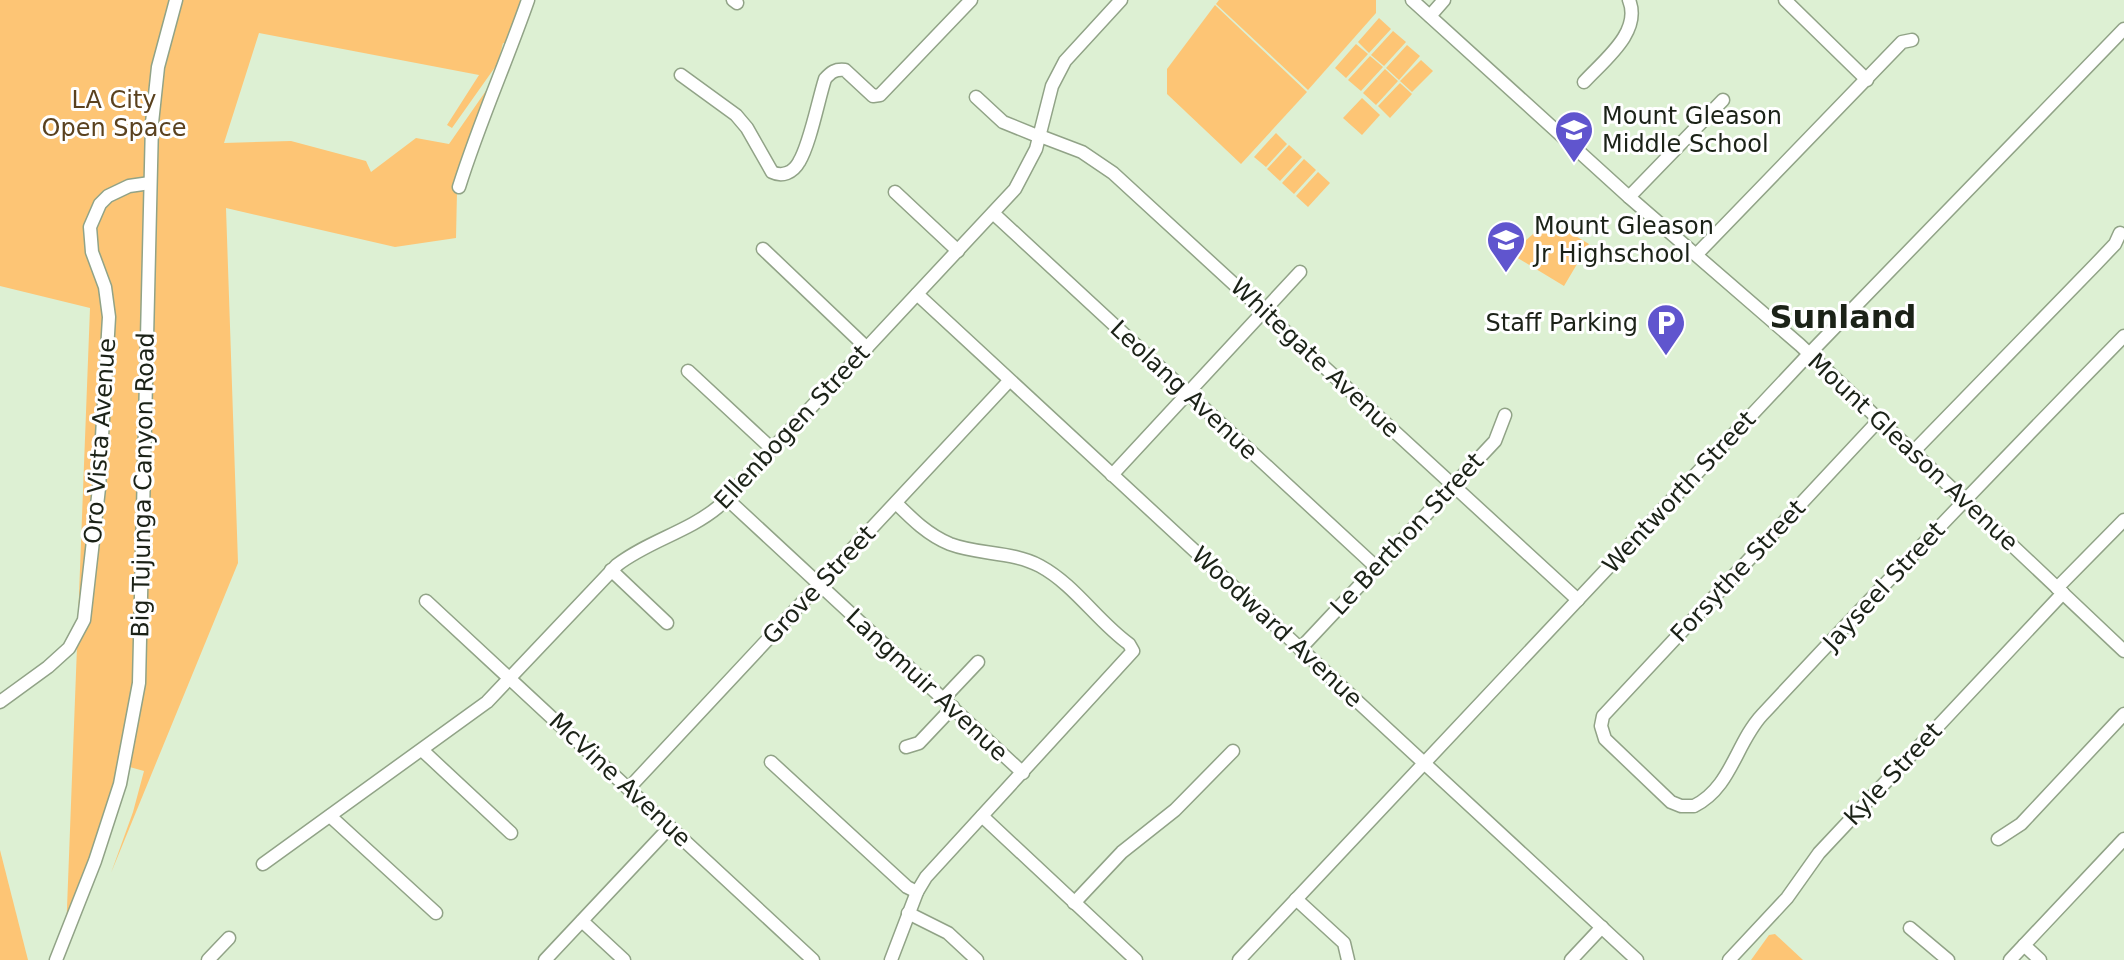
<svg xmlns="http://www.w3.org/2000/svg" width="2124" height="960" viewBox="0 0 2124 960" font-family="'DejaVu Sans',sans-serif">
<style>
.green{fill:#fdc575;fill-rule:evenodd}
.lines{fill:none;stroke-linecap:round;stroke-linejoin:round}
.minor-casing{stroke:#91a387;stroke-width:15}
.minor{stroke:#fff;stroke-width:12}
.labels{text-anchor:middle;stroke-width:6;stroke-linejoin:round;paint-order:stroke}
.park-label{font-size:24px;fill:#5a411e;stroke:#fff}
.poi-label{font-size:24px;fill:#1b2217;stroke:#fff;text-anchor:start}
.street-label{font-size:24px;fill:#1b2217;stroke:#fff}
.district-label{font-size:32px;font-weight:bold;fill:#1b2217;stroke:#fff}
</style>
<rect width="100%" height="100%" fill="#ddf0d3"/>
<g class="green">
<path d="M0,0H531L457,191L456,238L395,247L226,208L238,563L111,873L133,812L144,771L126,766L66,934L90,308L0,286ZM259,33L479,75L447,125L452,128L498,63L503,43L510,45L499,72L449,144L416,138L371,172L366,161L291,141L224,143Z"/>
<polygon points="1219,0 1376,0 1376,13 1308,90 1216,4"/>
<polygon points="1215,5 1307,92 1241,164 1167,94 1167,69"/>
<polygon points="1379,18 1391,29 1369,53 1358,42"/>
<polygon points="1393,31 1406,42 1384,66 1371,55"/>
<polygon points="1356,44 1368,54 1346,78 1335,68"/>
<polygon points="1407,45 1420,56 1399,80 1386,68"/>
<polygon points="1370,56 1383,67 1361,91 1348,80"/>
<polygon points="1421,60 1433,71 1412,92 1400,81"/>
<polygon points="1385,69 1398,81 1376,105 1363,93"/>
<polygon points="1400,83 1412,94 1390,118 1378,106"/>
<polygon points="1362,98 1380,115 1362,135 1343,118"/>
<polygon points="1276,133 1287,144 1266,167 1254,157"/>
<polygon points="1289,145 1302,157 1280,181 1267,169"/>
<polygon points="1304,159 1316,170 1294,194 1282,183"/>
<polygon points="1318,172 1330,183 1308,207 1296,196"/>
<polygon points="1547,219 1589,244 1564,286 1516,257 1517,248 1533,234 1542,220"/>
<polygon points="0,850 28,960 0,960"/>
<polygon points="1775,934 1803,960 1751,960 1769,935"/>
</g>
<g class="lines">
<g class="minor-casing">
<g id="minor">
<polyline points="733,0 737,3"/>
<polyline points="1412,0 1629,197 1800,345 2124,651"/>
<polyline points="1785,0 1867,80"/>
<polyline points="1430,16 1444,0"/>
<path d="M681,75L736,115L747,128L772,172C782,177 793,173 799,162C810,144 818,101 825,79C831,72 835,69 845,70L873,96L880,95L971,0"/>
<path d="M1584,82C1604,60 1642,32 1629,0"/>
<polyline points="976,97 1003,122 1040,137"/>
<polyline points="1040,136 1082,152 1113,173 1578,600"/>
<path d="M459,187C479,123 506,63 528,0"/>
<polyline points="895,192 958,251"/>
<polyline points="1629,197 1723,100"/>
<polyline points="993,213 1376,567"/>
<polyline points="763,249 867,348"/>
<polyline points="1697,254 1902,42 1912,40"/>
<polyline points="917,294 1637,960"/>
<polyline points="688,371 772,449"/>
<path d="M1879,420L1603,716L1601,726L1605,739L1671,802L1681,806H1694C1731,788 1736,743 1762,715C1881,587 2002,461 2124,336"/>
<polyline points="1913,452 2095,265 2115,244 2120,233"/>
<polyline points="1112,475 1300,272"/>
<polyline points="726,498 1023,773"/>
<polyline points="611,570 667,623"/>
<polyline points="2057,588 2124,520"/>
<polyline points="426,601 813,960"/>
<polyline points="1300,649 1495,441 1505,415"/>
<polyline points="943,699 978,662"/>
<polyline points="0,702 48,667 69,648 84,620 99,488 109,317 105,287 92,252 90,227 100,204 108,196 129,186 150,183"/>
<polyline points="906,747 919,743 953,707"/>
<polyline points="422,750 511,833"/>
<polyline points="771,762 907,887 917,892"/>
<polyline points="629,788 1009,381"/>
<polyline points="330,816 436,913"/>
<polyline points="982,816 1136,960"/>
<polyline points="1998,839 2021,824 2124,714"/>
<path d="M263,864L487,702L617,565C648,541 688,532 718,507L1015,189L1036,149L1052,86L1065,61L1121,0"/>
<polyline points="1296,899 1344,943 1348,960"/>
<polyline points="1074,903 1122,852 1175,810 1233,751"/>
<polyline points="908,913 948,933 977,960"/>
<polyline points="582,921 624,960"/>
<polyline points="1910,928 1948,960"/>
<polyline points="2024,945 2040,960"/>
<polyline points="56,960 95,861 120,784 139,683 152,123 158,67 176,0"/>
<polyline points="208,960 229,938"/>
<polyline points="545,960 670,827"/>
<path d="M891,960L917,892L926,877L1133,651L1129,644C1097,621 1075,585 1040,566C1012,551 979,555 950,544C928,535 912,519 896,503"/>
<polyline points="1239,960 1809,354 2124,29"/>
<polyline points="1571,960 1602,927"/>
<polyline points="1729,960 1787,898 1819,853 2063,593"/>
<polyline points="2010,960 2124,839"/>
</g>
</g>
<use href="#minor" class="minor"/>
</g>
<defs>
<g id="school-pin" transform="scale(2)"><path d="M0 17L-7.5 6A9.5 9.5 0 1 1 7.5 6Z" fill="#6055ce" stroke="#fff"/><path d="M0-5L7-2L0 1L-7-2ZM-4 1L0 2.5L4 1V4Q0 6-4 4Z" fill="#fff"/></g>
<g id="parking-pin" transform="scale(2)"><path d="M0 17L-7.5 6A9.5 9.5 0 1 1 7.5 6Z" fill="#6055ce" stroke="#fff"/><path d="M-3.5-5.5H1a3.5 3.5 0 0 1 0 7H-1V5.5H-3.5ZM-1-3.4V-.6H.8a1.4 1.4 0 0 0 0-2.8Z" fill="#fff"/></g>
</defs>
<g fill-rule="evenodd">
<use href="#school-pin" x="1574" y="130"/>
<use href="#school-pin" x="1506" y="240"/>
<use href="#parking-pin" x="1666" y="323"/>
</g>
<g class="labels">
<g class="park-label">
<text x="114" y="108">LA City<tspan x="114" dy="28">Open Space</tspan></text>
</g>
<g class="poi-label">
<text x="1602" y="124">Mount Gleason<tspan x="1602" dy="28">Middle School</tspan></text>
<text x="1534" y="234">Mount Gleason<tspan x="1534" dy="28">Jr Highschool</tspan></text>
<text x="1638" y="331" text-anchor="end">Staff Parking</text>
</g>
<g class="street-label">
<text transform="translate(1315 358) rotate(43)" y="8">Whitegate Avenue</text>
<text transform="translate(1184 390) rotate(43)" y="8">Leolang Avenue</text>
<text transform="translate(792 427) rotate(-47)" y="8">Ellenbogen Street</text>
<text transform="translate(100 441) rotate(-86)" y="8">Oro Vista Avenue</text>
<text transform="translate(1913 452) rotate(43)" y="8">Mount Gleason Avenue</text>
<text transform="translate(143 485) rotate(-89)" y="8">Big Tujunga Canyon Road</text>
<text transform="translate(1679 492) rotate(-47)" y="8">Wentworth Street</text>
<text transform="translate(1407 534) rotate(-47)" y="8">Le Berthon Street</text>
<text transform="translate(1738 571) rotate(-47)" y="8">Forsythe Street</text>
<text transform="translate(819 585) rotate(-47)" y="8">Grove Street</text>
<text transform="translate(1884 586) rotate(-47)" y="8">Jayseel Street</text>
<text transform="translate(1277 627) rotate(43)" y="8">Woodward Avenue</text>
<text transform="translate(927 685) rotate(43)" y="8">Langmuir Avenue</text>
<text transform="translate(1893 774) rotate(-47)" y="8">Kyle Street</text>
<text transform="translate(620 780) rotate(43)" y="8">McVine Avenue</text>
</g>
<g class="district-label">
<text x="1843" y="328">Sunland</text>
</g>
</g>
</svg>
